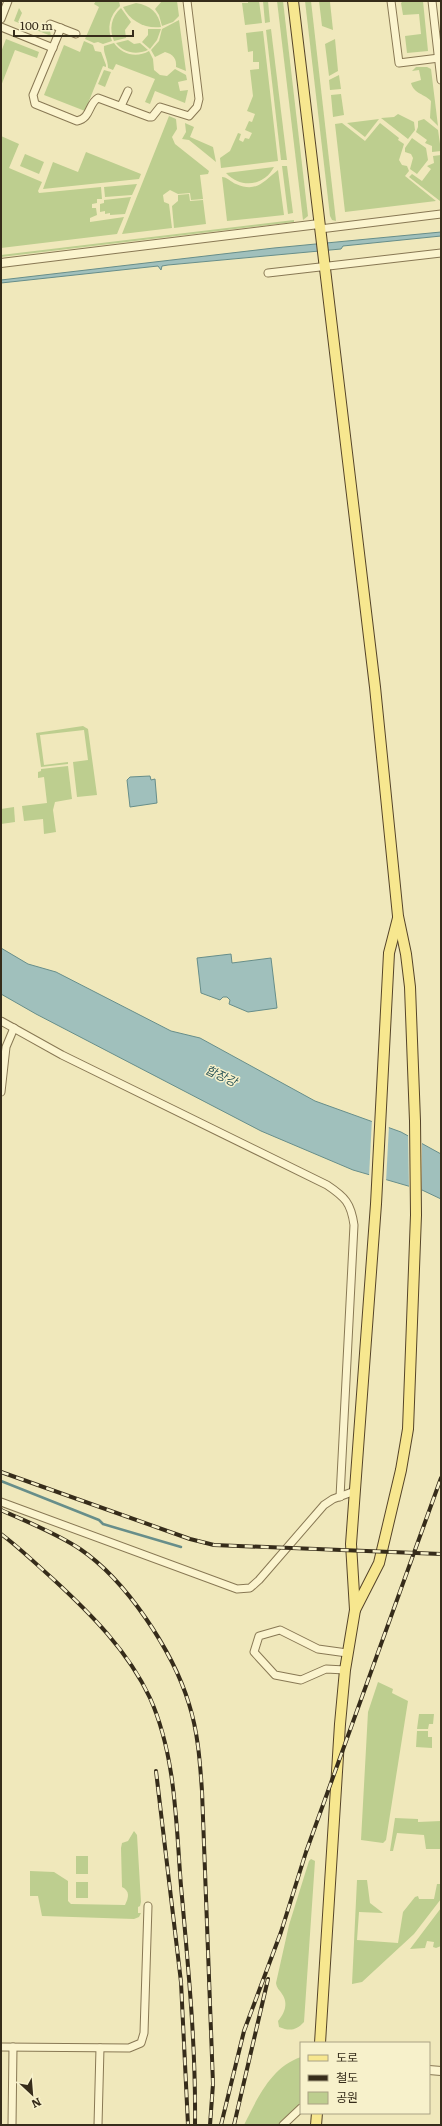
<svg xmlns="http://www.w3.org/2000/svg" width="442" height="2126" viewBox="0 0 442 2126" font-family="Literata,'Noto Sans KR',serif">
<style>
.green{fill:#bdce8f}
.water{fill:#a0c0bc;stroke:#678e8a}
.pier{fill:#f0e8bb}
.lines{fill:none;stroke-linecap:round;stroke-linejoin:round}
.stream{stroke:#678e8a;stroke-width:2.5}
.minor-casing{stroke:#887854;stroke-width:9}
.tertiary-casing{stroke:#887854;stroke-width:10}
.primary-casing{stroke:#554429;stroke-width:12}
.minor{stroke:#fbf4ce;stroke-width:7}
.tertiary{stroke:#fbf4ce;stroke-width:8}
.primary{stroke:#f7e78f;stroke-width:10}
.rail-casing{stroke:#362c1a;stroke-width:4}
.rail{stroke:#f7f1cb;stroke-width:2.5;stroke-dasharray:8;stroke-linecap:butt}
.labels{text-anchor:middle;stroke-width:3;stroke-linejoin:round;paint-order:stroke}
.water-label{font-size:12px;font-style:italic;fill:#285357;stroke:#f7f1cb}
</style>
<rect width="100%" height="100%" fill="#f0e8bb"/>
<g class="green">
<path d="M96,1H119L120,6C109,16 107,28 112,41L103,44L98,42L94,43L85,39L99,7L94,4Z"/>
<polygon points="162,1 177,1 179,16 173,22 162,26 159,15 155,9"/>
<polygon points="248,1 259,1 262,23 245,25 242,3 248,3"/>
<polygon points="263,1 268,1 270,22 265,23"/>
<polygon points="277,1 283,1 308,216 303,220"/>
<polygon points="305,1 311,1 336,221 332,220 330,216"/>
<polygon points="319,1 330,2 333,30 322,26"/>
<polygon points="403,1 423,1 428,51 407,53 405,36 421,34 419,14 403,15 401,3"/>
<path d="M136,3C150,5 159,13 161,27C145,29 130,21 123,7Z"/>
<polygon points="19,8 22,13 18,22 43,31 44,28 50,31 51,36 14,21"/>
<path d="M121,8L131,22L125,30L126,38L114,41C109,29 111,17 121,8Z"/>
<path d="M179,20L186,71L176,67C177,59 173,54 165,52L155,57L151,50L159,41L162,29Z"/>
<polygon points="148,29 161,29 157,40 150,49 142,42 148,35"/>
<polygon points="271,29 287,160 281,160 266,30"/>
<polygon points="263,31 278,161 221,168 220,158 230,151 238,133 241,134 239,140 243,142 245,138 249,139 252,133 245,130 249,121 252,122 255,114 247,111 253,96 250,70 259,69 259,62 253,62 253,51 248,52 246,33"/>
<polygon points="6,39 39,52 37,58 15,50 1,86 1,52"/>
<polygon points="335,39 338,71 329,76 325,44"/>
<path d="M128,40L134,44L140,43L148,50C136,55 124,53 116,43Z"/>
<polygon points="84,41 93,45 95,51 101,52 106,65 106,67 103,66 85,111 44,95 64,45 80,52"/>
<path d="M114,43C122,55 137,58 149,51L153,59L154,70L160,75L167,76L175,69L186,75L187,80L178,82L180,91L188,90L185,103L155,91L150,104L145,102L155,79L116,64L113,70L108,68C108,59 103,53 104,46Z"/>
<path d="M416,67H427L431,69L438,126L430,118L431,101C425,94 414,94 411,83L421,80L419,70L412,71Z"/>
<polygon points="104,70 111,72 105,87 98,84"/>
<polygon points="339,75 341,89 330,90 329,80"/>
<polygon points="341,94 344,115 333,117 331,95"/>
<polygon points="398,114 414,122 415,130 408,139 381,118 394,117"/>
<polygon points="169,116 176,119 177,129 172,137 175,144 209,171 208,174 200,175 203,199 191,200 190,193 178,194 170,190 163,195 164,202 169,204 172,228 122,234"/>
<polygon points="379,119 365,137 347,123"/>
<polygon points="424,119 438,130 441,151 432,152 432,146 425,143 427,140 416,132 418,127 418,121"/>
<polygon points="185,123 194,127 190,137 213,147 216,162 189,140 182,139 186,132"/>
<polygon points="342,123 365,141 380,123 399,138 398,140 404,144 399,160 402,165 407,166 409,171 405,176 436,201 345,212 335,124"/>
<polygon points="1,136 19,144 9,168 42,182 38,191 39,193 101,187 102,199 97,199 97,203 92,204 92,208 96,208 97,215 90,218 90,222 124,217 117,234 1,248"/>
<polygon points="412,138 426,148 428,160 417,174 410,169 413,158 411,154 405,152 405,148"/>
<polygon points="86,152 141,174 139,179 43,189 53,162 78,172"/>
<polygon points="25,154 44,162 39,174 20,166"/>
<polygon points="441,155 441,201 440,201 409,177 412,174 422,181 431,169 427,166 434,163 433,156"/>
<polygon points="282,166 287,166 293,213 288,214"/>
<path d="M274,167C264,186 241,189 226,173Z"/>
<path d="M278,170L284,215L227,221L222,177C227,177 231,182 236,184C257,193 264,181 278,170Z"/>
<polygon points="137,184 132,195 105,197 104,187"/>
<polygon points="189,194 190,201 203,200 206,224 174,228 172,206 178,201 178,195"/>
<polygon points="131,197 125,214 110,215 110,213 105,214 105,211 100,212 100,204 104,203 104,200"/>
<polygon points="294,220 294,222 1,257 1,255"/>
<polygon points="83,726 88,729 97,795 77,797 73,762 88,760 84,730 40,735 44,765 68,762 68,764 41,767 36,733"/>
<polygon points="68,766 72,799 55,802 53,810 56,832 44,834 43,819 24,821 22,806 47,803 44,777 38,778 38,772 41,771 41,769"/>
<polygon points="14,807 15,822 1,824 1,809"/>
<polygon points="378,1682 393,1689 392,1693 408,1701 386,1840 383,1843 361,1840 368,1712"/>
<polygon points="419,1714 434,1714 433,1724 429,1724 428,1729 417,1729"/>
<polygon points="417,1731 428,1731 428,1737 432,1737 432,1748 416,1747"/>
<polygon points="395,1818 418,1819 418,1822 441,1821 441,1849 426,1849 424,1835 397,1833 393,1851 390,1851"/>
<path d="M134,1831L137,1835L141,1902L140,1906L138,1907V1913H141L139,1917L134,1919L42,1916L38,1896H30V1871L54,1872L68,1881V1901L71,1904L125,1905C129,1897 130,1891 122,1887L121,1848L122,1843L128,1841Z"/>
<rect x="76" y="1856" width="12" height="18"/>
<path d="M311,1859L315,1861L304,2022C296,2031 289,2031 279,2027L278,2021C284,2014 289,2004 282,1994C279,1989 277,1989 276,1983L289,1925L309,1861Z"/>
<polygon points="357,1880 367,1880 370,1903 383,1913 359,1912 357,1940 398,1943 403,1912 415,1897 418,1896 419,1899 434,1899 437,1884 441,1884 441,1899 414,1934 362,1982 352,1984"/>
<rect x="76" y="1882" width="12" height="16"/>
<polygon points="441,1908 441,1946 436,1948 433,1947 434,1942 427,1941 425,1948 410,1949"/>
<path d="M301,2057L300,2103L280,2125H244C257,2099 271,2067 301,2057Z"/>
</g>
<g class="water">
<polygon points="441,232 441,236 343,246 341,249 168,265 162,266 161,270 158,266 1,283 1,280 274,248"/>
<polygon points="150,776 151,780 155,779 157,803 130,807 127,780 130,777"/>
<polygon points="1,948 28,964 56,972 171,1031 200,1038 315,1101 401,1132 441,1154 441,1199 422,1190 353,1170 261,1131 36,1014 1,994"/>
<polygon points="231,954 232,963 271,958 277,1008 248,1012 229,1004 230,1000 227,997 223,997 220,1000 201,993 197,958"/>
</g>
<g class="pier">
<polygon points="372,1119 389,1125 386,1182 369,1177"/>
<polygon points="408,1134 422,1141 422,1193 409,1189"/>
</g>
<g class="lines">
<polyline class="stream" points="1,1481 99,1520 103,1524 181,1547"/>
<g class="minor-casing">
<g id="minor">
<polyline points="391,1 399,63 439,58"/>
<polyline points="432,1 441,80"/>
<polyline points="1,19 8,1"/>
<polyline points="50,24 76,34"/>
<polyline points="1,27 53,48"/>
<path d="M61,28L33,95L35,104L77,121C91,118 88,104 98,98L149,117H152L160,107L189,116L197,107L199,99L187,1"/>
<polyline points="121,106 128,91"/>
<polyline points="320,229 441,214"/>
<polyline points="268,273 441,253"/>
<path d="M1,1021L62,1055L327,1185C345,1197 351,1203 354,1225L340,1497"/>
<polyline points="1,1092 6,1047 14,1028"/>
<polyline points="1,1502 237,1589 250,1588 259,1580 324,1505 333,1499 355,1491"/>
<polyline points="345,1670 326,1669 301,1680 275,1675 254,1652 259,1636 280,1630 318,1649 347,1653"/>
<polyline points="1,2047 129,2048 141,2043 144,2033 148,1906"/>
<polyline points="12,2125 13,2047"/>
<polyline points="98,2125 100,2048"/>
<polyline points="283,2125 301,2108"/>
</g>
</g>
<g class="tertiary-casing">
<g id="tertiary">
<polyline points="1,263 319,224"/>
<polyline points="429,2070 441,2071"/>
</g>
</g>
<g class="primary-casing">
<g id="primary">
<polyline points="293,1 375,687 398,916 406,954 410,987 415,1121 416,1215 408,1429 401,1470 379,1563 355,1610"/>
<polyline points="320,2043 340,1724 345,1670 355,1610 351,1544 376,1204 389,953 398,918"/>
<polyline points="316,2125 317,2113"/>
</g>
</g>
<use href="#minor" class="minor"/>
<use href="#tertiary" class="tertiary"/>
<use href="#primary" class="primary"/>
<g class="rail-casing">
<g id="rail">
<polyline points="1,1472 190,1539 214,1545 441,1554"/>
<path d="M1,1510C27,1522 56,1533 80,1549C126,1580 173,1651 189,1704C198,1732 200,1762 202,1791L213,2084L210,2125"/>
<path d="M1,1534C20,1548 36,1564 53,1579C91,1614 128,1651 150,1698C176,1756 176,1824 181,1886C188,1965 196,2045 195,2125"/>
<polyline points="156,1771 181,1982 188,2125"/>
<polyline points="221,2125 244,2031 281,1932 306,1852 441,1478"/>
<polyline points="234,2125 268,1979"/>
</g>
</g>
<use href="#rail" class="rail"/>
</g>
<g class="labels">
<g class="water-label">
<text transform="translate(221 1076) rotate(25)" y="4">합장강</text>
</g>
</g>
<rect width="442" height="2126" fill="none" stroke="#362c1a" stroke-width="4"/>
<rect x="300" y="2042" width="130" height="72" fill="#f7f1cb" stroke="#aaa284"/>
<rect x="308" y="2055" width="20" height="6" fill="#f7e78f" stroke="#aaa284"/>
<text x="336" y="2062" font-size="12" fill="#362c1a">도로</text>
<rect x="308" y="2075" width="20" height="6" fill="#362c1a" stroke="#aaa284"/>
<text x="336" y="2082" font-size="12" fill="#362c1a">철도</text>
<rect x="308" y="2092" width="20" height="12" fill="#bdce8f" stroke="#aaa284"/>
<text x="336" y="2102" font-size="12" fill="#362c1a">공원</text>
<g transform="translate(32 2094) rotate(154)" stroke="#f7f1cb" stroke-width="3" paint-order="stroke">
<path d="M0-3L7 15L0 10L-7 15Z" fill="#362c1a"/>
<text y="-6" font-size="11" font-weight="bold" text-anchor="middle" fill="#362c1a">N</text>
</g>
<path d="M14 30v6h119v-6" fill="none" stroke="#362c1a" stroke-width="2"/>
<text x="20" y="30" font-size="12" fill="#362c1a" stroke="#f7f1cb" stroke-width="3" paint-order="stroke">100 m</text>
</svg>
